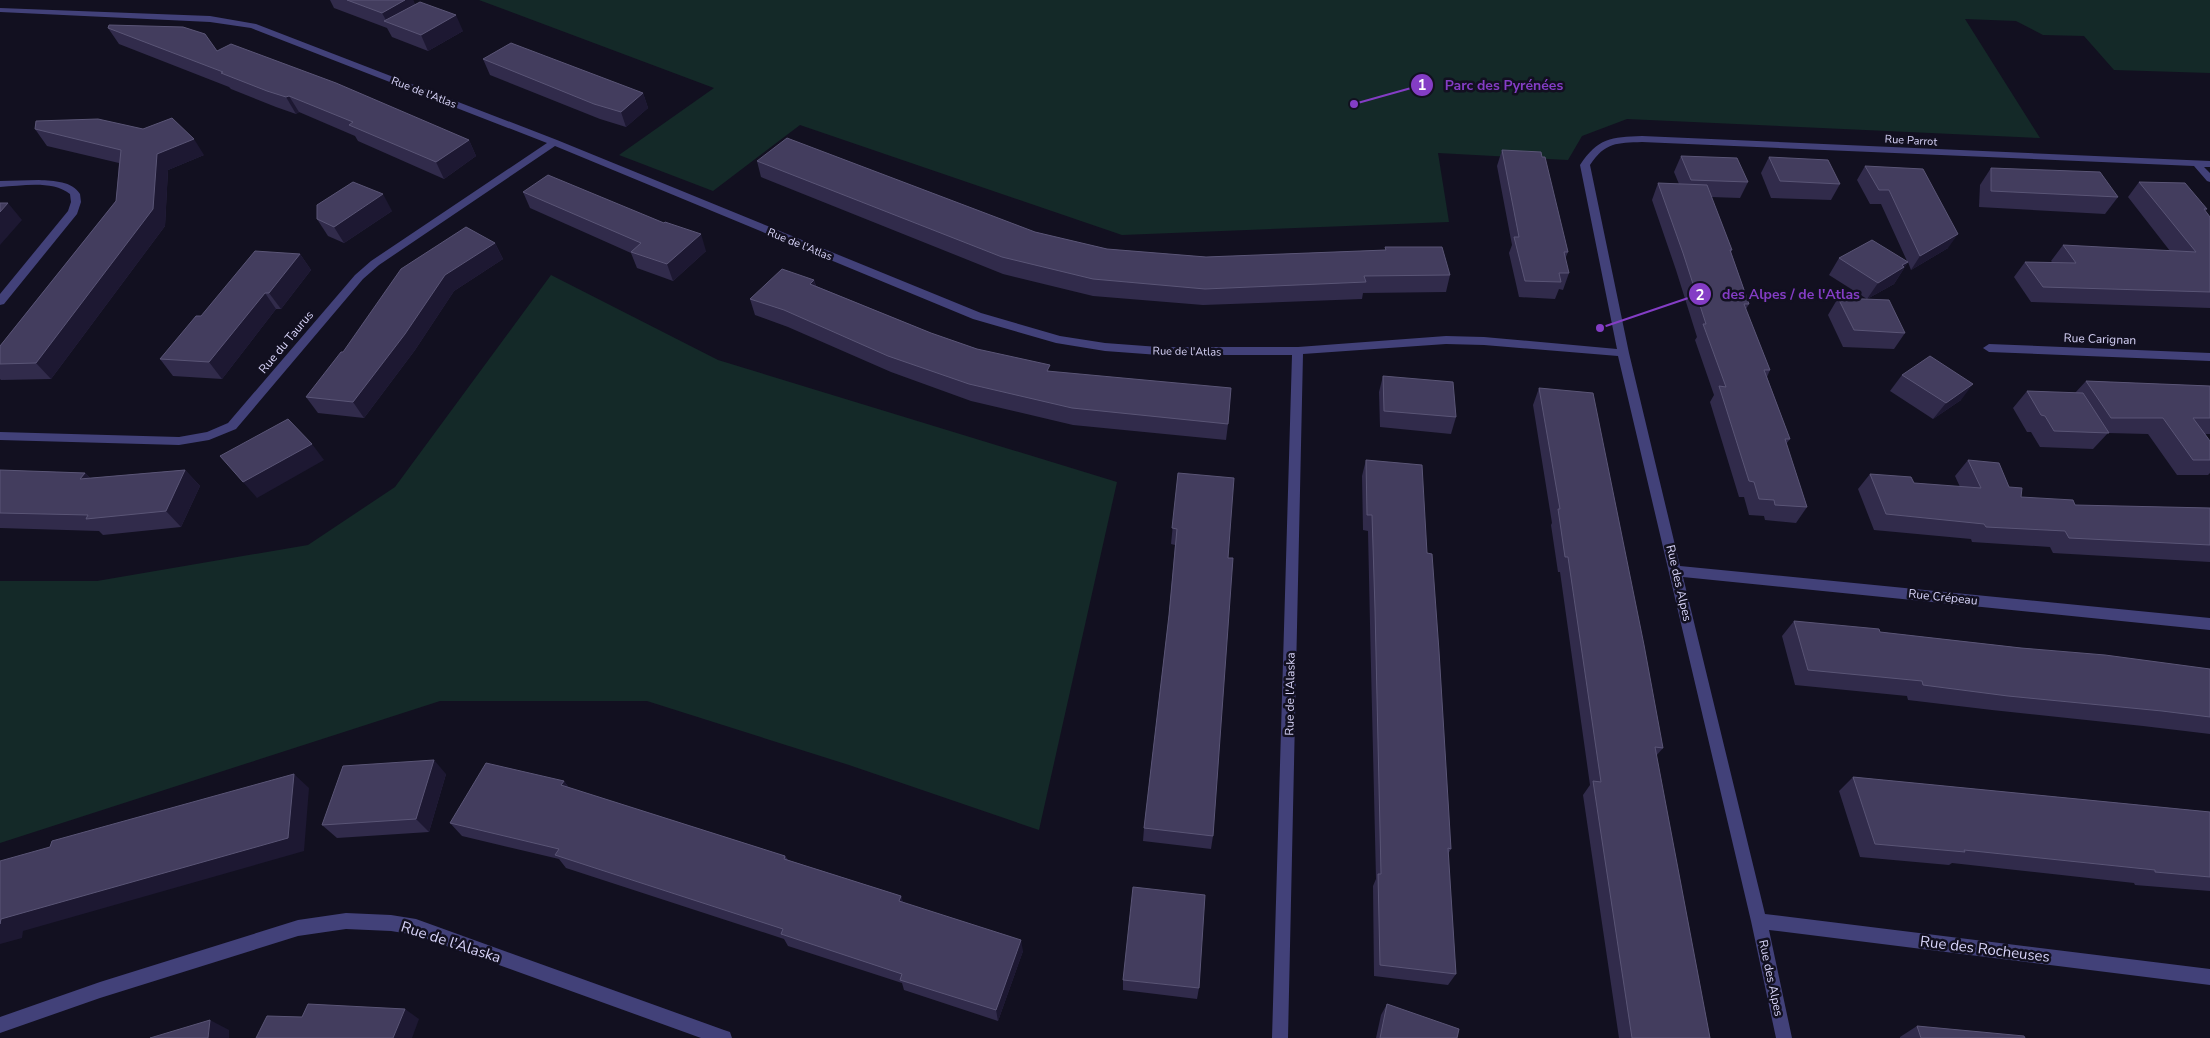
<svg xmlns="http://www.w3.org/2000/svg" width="2210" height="1038" viewBox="0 0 2210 1038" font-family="'Nunito Sans',sans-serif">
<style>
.green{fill:#142928}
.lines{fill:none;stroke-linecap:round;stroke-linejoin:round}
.street{fill:#424179;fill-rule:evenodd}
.wall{fill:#312b4b}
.shaded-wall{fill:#1d1832}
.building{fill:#433d5e;stroke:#5a5576}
.labels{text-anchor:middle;stroke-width:5;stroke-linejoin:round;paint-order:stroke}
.far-street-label{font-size:11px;fill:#d8d4f9;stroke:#121020}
.street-label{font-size:12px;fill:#d8d4f9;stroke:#121020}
.near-street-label{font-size:15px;fill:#d8d4f9;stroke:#121020}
.leader{fill:none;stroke:#843dc5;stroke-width:2}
.callout-dot{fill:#843dc5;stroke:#121020;stroke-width:2}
.mark-label{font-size:15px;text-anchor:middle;font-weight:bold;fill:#fff}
.callout-label{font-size:14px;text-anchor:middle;font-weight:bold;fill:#843dc5;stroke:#121020;stroke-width:5;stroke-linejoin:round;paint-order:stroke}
</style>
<rect width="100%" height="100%" fill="#121020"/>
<g class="green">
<polygon points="479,0 2210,0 2210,73 2114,70 2084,36 2043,35 2016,21 1965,19 2040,138 1627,119 1582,136 1568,160 1438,153 1449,222 1122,235 800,125 713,191 619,155 714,88"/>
<polygon points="551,275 718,360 1117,482 1039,830 849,765 647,701 440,701 0,843 0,581 97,581 308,545 395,487"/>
</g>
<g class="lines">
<g class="street">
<path d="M0,8L210,16L256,24L557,140L981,313L1060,336L1105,343L1159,347H1298L1446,336L1484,337L1617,349L1580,165C1598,138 1611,137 1642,136L2210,161V167H2204L2210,173V182L2207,181L2194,166L1642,142C1617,143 1605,142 1590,165L1629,353L1680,566L2210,618V630L1683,577L1765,914L2210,969V985L1769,930L1792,1038H1776L1751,921L1618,356L1484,345L1446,344L1303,354L1288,1038H1272L1292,355H1159L1105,351L1056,343L973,319L555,146L379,265L363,279L236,429L209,440L179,445L0,440V432L179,437L207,432L228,423L355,275L371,261L547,143L251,28L210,22L0,12Z"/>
<path d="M39,180C54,181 72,181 80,194L81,202L77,214L4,304L0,305V294L68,211L71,202L70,194C52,180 22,186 0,187V181Z"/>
<polygon points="1989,344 2210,353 2210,361 1989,352 1983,348"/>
<polygon points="346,913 391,915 416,919 724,1030 730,1032 732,1038 701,1038 416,935 391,931 346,929 298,936 100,998 0,1033 0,1017 100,982 298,920"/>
</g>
</g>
<g class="wall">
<polygon points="330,0 413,0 415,5 463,31 428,51 392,37 387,28 334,8"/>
<polygon points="108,28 217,51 469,140 476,156 444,179 358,141 355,136 299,112 296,114 276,107 231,89 229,87 119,44"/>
<polygon points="483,59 643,93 648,108 626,127 600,119 490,75"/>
<polygon points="35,129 204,155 168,170 165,226 51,379 1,380 0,379 0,346 116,201 119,163 47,146"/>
<polygon points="1502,150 1568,252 1565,259 1569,273 1563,290 1559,289 1555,299 1519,297 1509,253 1512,245 1497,166"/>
<polygon points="1681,156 1748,182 1740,198 1711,197 1732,250 1731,252 1749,304 1746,309 1770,370 1767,377 1790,439 1786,444 1807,507 1796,523 1765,520 1764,516 1749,515 1744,497 1739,497 1710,402 1714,395 1695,340 1697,337 1676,270 1652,200 1658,183 1679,184 1674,172"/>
<polygon points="1769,157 1840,184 1831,200 1771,198 1761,173"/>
<polygon points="757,161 1035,232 1107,249 1206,257 1385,250 1385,247 1450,275 1446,292 1363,293 1362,299 1203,305 1093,296 1003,274 761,177"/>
<polygon points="1865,166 1948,248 1911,270 1908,262 1894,284 1867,299 1905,333 1894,349 1843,347 1828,315 1838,298 1867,299 1829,275 1839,258 1907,261 1881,204 1870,204 1857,180"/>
<polygon points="1991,168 2118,197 2105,214 1979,207 1980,185"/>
<polygon points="2139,182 2207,209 2205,211 2210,217 2210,308 2031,302 2014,277 2025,262 2052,262 2051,261 2063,245 2170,251 2128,197"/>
<polygon points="523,192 706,251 673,281 637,268 631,253 530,208"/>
<polygon points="392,211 344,243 328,236 317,219"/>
<polygon points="495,243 503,259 454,291 415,350 364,418 318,413 306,397 343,352"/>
<polygon points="300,254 311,270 281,309 276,309 222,379 173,376 160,359 201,316"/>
<polygon points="814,280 816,286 931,333 977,349 1050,371 1228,424 1226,440 1073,425 971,401 891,372 788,327 755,315 750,299"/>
<polygon points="1902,375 1961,400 1933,419 1890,391"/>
<polygon points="1383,376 1456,417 1451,434 1380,427 1379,392"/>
<polygon points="2086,381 2210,386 2210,434 2205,434 2210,441 2210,473 2208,475 2177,475 2148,434 2108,433 2093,449 2040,447 2031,432 2027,432 2013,408 2027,391 2075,393"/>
<polygon points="1539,388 1663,748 1656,756 1710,1038 1619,1038 1583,795 1590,785 1560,572 1558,572 1551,525 1552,523 1533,405"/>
<polygon points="1366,460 1427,553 1451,849 1448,854 1456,974 1448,985 1374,976 1373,886 1376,879 1370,624 1368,531 1363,530 1362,476"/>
<polygon points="1968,460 2009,487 2021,497 2075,505 2210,508 2210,562 2053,553 2050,547 1972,542 1971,539 1874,530 1858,489 1870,474 1914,483 1960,487 1955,476"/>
<polygon points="0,470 85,473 90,478 185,470 200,486 181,527 103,535 99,531 0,528"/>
<polygon points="1178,473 1228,558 1213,836 1211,849 1143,841 1144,828 1169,615 1175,545 1171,544"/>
<polygon points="1794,621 1880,632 2210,669 2210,734 2143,726 1992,710 1908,700 1907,696 1795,685 1782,636"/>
<polygon points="446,774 429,832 337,838 322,825"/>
<polygon points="1853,777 2210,812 2210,891 2135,885 2134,883 1952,863 1949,865 1860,857 1839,791"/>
<polygon points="564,781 569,788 785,856 788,860 901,896 903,903 1023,951 998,1021 904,990 902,983 788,946 784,939 566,868 559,859 462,836 450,823"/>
<polygon points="1123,980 1199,988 1197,999 1123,990"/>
<polygon points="1387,1004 1457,1038 1376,1038 1381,1015"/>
<polygon points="1917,1026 2025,1038 1900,1038 1900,1037"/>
</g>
<g class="shaded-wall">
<polygon points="405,0 413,0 419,12 387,22 382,13"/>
<polygon points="456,15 463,31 428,51 421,35"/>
<polygon points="643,93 648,108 626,127 621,112"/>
<polygon points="289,96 299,112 296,114 286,97"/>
<polygon points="194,139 204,155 168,170 165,226 51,379 36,363 157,154"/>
<polygon points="469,140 476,156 444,179 436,162"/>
<polygon points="383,194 392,211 344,243 334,227"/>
<polygon points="8,203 22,220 0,245 0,212"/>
<polygon points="701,234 706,251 673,281 667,264"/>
<polygon points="1958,234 1948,248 1911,270 1920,256"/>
<polygon points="495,243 503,259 454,291 415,350 364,418 353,402 445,275"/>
<polygon points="300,254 311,270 281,309 269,293"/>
<polygon points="1908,262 1894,284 1867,299 1878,283"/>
<polygon points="814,280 818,297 810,284"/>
<polygon points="265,293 276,309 222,379 209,362"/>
<polygon points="1973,384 1961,400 1933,419 1946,403"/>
<polygon points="312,444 324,460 257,498 243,482"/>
<polygon points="185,470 200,486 181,527 166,511"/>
<polygon points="85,473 100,489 80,479"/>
<polygon points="434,760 446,774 429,832 416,819"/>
<polygon points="294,774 309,788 304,851 23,931 22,938 0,944 0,924 1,919"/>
<polygon points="564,781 574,795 561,785"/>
<polygon points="901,896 905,908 899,901"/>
<polygon points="1021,940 1023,951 998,1021 996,1010"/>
<polygon points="405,1009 419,1019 412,1038 393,1038"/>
<polygon points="210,1020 229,1030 229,1038 208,1038"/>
</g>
<g class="building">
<polygon points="347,0 405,0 382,13"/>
<polygon points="420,2 456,15 421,35 384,21"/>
<polygon points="109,25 183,27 205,34 217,51 231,44 336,83 469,140 436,162 349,125 353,122 289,96 286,97 267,91 221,73 223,72 108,28"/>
<polygon points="511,43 643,93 621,112 594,104 483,59"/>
<polygon points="172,118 194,139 157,154 153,209 36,363 0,364 0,346 116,201 121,150 35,129 36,121 98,119 143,129"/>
<polygon points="787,138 1035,232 1107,249 1206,257 1386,250 1385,247 1442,247 1450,275 1364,276 1366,282 1205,289 1093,279 1002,257 757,161"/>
<polygon points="1502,150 1541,152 1542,157 1545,157 1568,252 1564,252 1569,273 1559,273 1561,282 1525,281 1514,237 1519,237"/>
<polygon points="1681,156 1737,158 1748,182 1691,180"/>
<polygon points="1769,157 1828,160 1840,184 1780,181"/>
<polygon points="1865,166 1923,169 1958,234 1920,256 1889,190 1879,190"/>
<polygon points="1991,168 2100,172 2118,197 1991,191"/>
<polygon points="548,175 664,223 665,222 701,234 667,264 631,252 641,243 523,192"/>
<polygon points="353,182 383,194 334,227 317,219 317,205"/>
<polygon points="2139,182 2185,183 2207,209 2204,209 2210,217 2210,292 2043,287 2025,262 2076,263 2063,245 2196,252"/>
<polygon points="1658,183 1707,185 1732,250 1730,250 1749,304 1744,304 1770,370 1764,370 1790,439 1785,439 1807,507 1775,505 1774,500 1759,499 1754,482 1749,481 1719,386 1726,387 1703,324 1706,324 1683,253"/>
<polygon points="0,203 8,203 0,212"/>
<polygon points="466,227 495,243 445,275 405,334 353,402 306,397 341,352 343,352 401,269"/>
<polygon points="1872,240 1908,262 1902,265 1904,267 1878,283 1839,258"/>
<polygon points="255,251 300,254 269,293 265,293 209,362 160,359 196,316 201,316"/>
<polygon points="782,269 814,280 810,284 931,333 977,349 1050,365 1047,371 1231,388 1228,424 1072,408 969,384 888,356 784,310 750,299"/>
<polygon points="1838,298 1889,300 1905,333 1854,330"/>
<polygon points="1930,356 1973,384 1946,403 1902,375"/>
<polygon points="1383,376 1453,382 1456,417 1384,411"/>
<polygon points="2086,381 2210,386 2210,418 2193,418 2210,441 2210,460 2193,460 2163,418 2111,418"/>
<polygon points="1539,388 1593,393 1644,645 1663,748 1655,747 1710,1038 1632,1038 1593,781 1601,782 1568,557 1565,557 1558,509 1560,509"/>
<polygon points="2027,391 2083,393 2109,433 2054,431 2045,416 2041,415"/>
<polygon points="288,419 312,444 243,482 220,456"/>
<polygon points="1366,460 1422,465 1427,553 1432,554 1439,651 1451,849 1448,848 1456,974 1380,965 1378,874 1381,874 1375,609 1372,515 1367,515"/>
<polygon points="1968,460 1999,463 2009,487 2022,488 2021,497 2073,500 2075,505 2210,508 2210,545 2069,538 2065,531 1986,527 1984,524 1886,514 1870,474 1911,477 1914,483 1981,488"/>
<polygon points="0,470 85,473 80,479 185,470 166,511 86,519 88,515 0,513"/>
<polygon points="1178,473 1234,478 1228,558 1233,558 1213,836 1144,828 1169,615 1177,529 1172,528"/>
<polygon points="1794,621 1879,629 1880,632 2021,648 2105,655 2210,669 2210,717 2162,711 2008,696 1923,685 1922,681 1808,670"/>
<polygon points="434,760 416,819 322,825 343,766"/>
<polygon points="486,763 564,781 561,785 785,856 784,859 901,896 899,901 1021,940 996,1010 900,980 902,974 781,934 783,929 555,855 559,849 450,823"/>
<polygon points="294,774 288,838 1,919 0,924 0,861 50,847 52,841"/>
<polygon points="1853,777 2210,812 2210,877 2155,872 2155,870 1964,850 1965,852 1875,844"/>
<polygon points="1133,887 1205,895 1199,988 1123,980"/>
<polygon points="308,1004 405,1009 393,1038 256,1038 267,1016 302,1017"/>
<polygon points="1387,1004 1459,1029 1457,1038 1380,1038"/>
<polygon points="210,1020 208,1038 150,1038"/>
<polygon points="1917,1026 2024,1036 2025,1038 1921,1038"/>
</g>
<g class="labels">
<g class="far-street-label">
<text transform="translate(424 92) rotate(21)" y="4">Rue de l'Atlas</text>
<text transform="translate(1911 140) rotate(3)" y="4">Rue Parrot</text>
<text transform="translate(800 244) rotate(22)" y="4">Rue de l'Atlas</text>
<text transform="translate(1187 351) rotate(1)" y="4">Rue de l'Atlas</text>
</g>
<g class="street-label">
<text transform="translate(2100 339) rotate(2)" y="4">Rue Carignan</text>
<text transform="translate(286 342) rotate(-50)" y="4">Rue du Taurus</text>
<text transform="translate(1679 583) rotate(77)" y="4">Rue des Alpes</text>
<text transform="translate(1943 597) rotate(6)" y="4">Rue Crépeau</text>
<text transform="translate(1290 694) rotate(-89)" y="4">Rue de l'Alaska</text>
<text transform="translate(1771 978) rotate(78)" y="4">Rue des Alpes</text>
</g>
<g class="near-street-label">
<text transform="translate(451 942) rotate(18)" y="5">Rue de l'Alaska</text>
<text transform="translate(1985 949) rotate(7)" y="5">Rue des Rocheuses</text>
</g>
</g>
<path class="leader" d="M1354 104L1422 85M1600 328L1700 294"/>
<g class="callout-dot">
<circle cx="1354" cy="104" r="5"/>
<circle cx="1600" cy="328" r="5"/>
<circle cx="1422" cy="85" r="12"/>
<circle cx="1700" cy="294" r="12"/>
</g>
<g class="mark-label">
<text x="1422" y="90">1</text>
<text x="1700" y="300">2</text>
</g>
<g class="callout-label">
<text x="1504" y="90">Parc des Pyrénées</text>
<text x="1791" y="299">des Alpes / de l'Atlas</text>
</g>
</svg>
